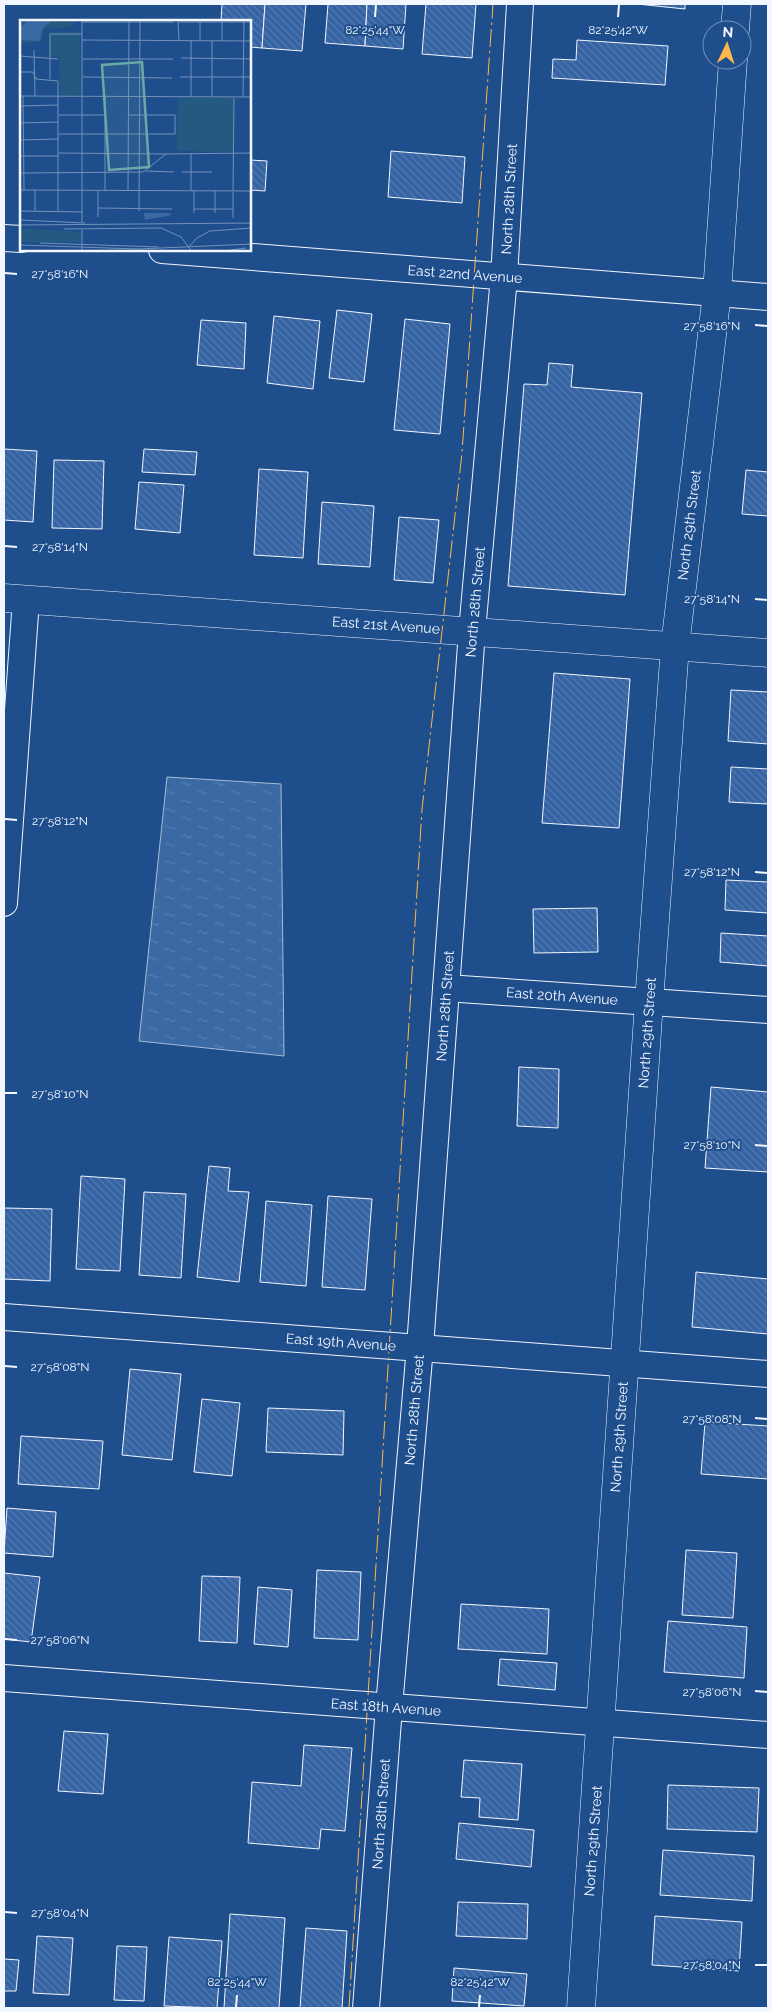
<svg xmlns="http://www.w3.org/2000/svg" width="772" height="2012" viewBox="0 0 772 2012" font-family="Raleway,sans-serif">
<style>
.water{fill:url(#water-ripples);stroke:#a8bbd7}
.building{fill:url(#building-back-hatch);stroke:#f2f6ff}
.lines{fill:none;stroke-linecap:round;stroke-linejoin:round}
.street-casing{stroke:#f2f6ff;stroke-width:28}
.secondary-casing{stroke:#f2f6ff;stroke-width:29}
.street{stroke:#1f4e8c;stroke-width:26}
.secondary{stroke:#1f4e8c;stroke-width:28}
.power{stroke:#ffb74d;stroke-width:1;stroke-dasharray:18 4 2.5 4;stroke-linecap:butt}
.ticks{fill:none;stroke:#f2f6ff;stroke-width:2}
.labels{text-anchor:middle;stroke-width:4;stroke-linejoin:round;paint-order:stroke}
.street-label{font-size:14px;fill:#f2f6ff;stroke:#1f4e8c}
.inset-road{fill:none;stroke:#7391ba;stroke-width:1}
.view{fill:#6aa9a8;fill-opacity:0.15;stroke:#6aa9a8;stroke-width:2.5}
.inset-edge{fill:none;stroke:#f2f6ff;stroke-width:2.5}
.ticks-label{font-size:12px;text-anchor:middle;fill:#f2f6ff;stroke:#1f4e8c;stroke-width:4;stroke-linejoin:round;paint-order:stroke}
</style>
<defs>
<pattern id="water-ripples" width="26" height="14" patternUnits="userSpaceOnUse" patternTransform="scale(1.25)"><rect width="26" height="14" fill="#3b69a3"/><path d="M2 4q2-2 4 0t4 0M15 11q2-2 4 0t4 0" fill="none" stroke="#587fb1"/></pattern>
<pattern id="building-back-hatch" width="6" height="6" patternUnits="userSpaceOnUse" patternTransform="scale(1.25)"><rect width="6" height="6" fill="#3563a3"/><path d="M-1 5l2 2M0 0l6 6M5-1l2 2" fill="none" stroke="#537ab1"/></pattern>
</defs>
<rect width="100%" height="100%" fill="#1f4e8c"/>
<polygon class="water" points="167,777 281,784 284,1056 139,1041"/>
<g class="building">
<polygon points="222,4 265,4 262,48 250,47 250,21 221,21"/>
<polygon points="265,4 306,4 302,51 262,48"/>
<polygon points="328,4 367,4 365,46 325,43"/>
<polygon points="367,4 406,4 403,49 365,46"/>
<polygon points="426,4 476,4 472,58 422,54"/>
<polygon points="637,4 685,4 685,9"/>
<polygon points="577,40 668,46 665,85 552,78 553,59 576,60"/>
<polygon points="391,151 465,157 462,203 388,197"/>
<polygon points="250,160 267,161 265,191 250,190"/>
<polygon points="337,310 372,314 364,382 329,378"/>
<polygon points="274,316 320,321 313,389 267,383"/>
<polygon points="405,319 450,324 440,434 394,430"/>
<polygon points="201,320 246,323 244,369 197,365"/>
<polygon points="549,363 573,365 571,387 642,393 625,595 508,586 524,384 547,385"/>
<polygon points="4,449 37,451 33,522 4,520"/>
<polygon points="144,449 197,452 195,475 142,472"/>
<polygon points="54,460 104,461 102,529 52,528"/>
<polygon points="259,469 308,472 303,558 254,555"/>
<polygon points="746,470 768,472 768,516 742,514"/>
<polygon points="139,482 184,485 180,533 135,529"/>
<polygon points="322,502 374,506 370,567 318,564"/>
<polygon points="399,517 439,520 433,583 394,580"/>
<polygon points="554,673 630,679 619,828 542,823"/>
<polygon points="731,690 768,692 768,744 728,741"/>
<polygon points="731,767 768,769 768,804 729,802"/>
<polygon points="726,880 768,882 768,913 725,910"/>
<polygon points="597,908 598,952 534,953 533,909"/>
<polygon points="721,933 768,936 768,966 720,962"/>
<polygon points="519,1067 559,1069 558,1128 517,1126"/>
<polygon points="711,1087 768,1092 768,1172 705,1168"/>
<polygon points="209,1166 230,1168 228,1191 249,1192 239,1282 197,1277"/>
<polygon points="81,1176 125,1179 120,1271 76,1269"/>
<polygon points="144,1192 186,1194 181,1278 139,1275"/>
<polygon points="328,1196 372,1199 365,1290 322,1287"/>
<polygon points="266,1201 312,1205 306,1286 260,1282"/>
<polygon points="4,1208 52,1209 50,1281 4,1279"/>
<polygon points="696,1272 768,1279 768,1334 692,1327"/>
<polygon points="130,1369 181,1374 172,1460 122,1455"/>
<polygon points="202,1399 240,1403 232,1476 194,1472"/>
<polygon points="268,1408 344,1411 343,1455 266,1452"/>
<polygon points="705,1422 768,1426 768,1479 701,1474"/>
<polygon points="21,1436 103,1441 99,1489 18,1484"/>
<polygon points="7,1508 56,1512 53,1557 4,1553"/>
<polygon points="686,1550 737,1553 733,1618 682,1615"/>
<polygon points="317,1570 361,1572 358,1640 314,1638"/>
<polygon points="4,1573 40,1577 31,1642 4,1639"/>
<polygon points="202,1576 240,1577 237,1643 199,1641"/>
<polygon points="258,1587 292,1590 288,1647 254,1644"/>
<polygon points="461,1604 549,1609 547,1654 458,1649"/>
<polygon points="668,1621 747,1627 744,1678 664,1672"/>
<polygon points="500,1659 557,1663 555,1690 498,1685"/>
<polygon points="64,1731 108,1734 103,1794 58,1791"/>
<polygon points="304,1745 352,1748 345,1831 321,1829 319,1849 248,1843 252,1782 301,1786"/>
<polygon points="464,1760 522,1764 518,1820 479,1817 480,1798 461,1797"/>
<polygon points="668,1785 759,1788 757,1832 667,1829"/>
<polygon points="459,1823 534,1830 531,1867 456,1859"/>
<polygon points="663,1850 754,1856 752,1901 660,1895"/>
<polygon points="458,1902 528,1904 527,1939 456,1936"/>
<polygon points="230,1914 285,1918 279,2008 224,2008"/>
<polygon points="655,1916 742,1922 739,1971 652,1965"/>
<polygon points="306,1928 347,1931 342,2008 300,2008"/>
<polygon points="37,1936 73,1938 69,1995 33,1993"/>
<polygon points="169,1937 222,1941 217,2008 164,2006"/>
<polygon points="117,1946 147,1947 144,2001 114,2000"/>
<polygon points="4,1959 19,1960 16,1991 4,1991"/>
<polygon points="454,1968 527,1974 524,2006 452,2001"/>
</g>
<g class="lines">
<g class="street-casing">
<g id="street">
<polyline points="4,238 21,239"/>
<polyline points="162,250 768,297"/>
<polyline points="4,903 26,600"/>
<polyline points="446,988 768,1010"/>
<polyline points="4,1317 768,1374"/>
<polyline points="4,1678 768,1735"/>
<polyline points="366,2008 389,1707 420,1347 472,631 504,277 520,4"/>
</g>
</g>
<g class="secondary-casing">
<g id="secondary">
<polyline points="735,30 737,4"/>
<polyline points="4,598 768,653"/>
<polyline points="581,2008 649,1002 675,646 717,293 733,60"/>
</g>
</g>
<use href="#street" class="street"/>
<use href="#secondary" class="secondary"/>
<polyline class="power" points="349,2008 422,809 462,453 493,4"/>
</g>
<path class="ticks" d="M375,17L376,5M618,17L619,5M5,273L17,274M755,325L767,326M5,546L17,547M755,599L767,600M5,819L17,820M755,872L767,873M5,1093H17M755,1145L767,1146M5,1366L17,1367M755,1418L767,1419M5,1639L17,1640M755,1691L767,1692M5,1912L17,1913M755,1965H767M236,2007L237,1995M479,2007L480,1995"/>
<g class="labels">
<g class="street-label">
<text transform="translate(509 199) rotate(-87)" y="5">North 28th Street</text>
<text transform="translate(465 274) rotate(4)" y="5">East 22nd Avenue</text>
<text transform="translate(689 525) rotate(-83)" y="5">North 29th Street</text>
<text transform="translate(475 602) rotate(-85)" y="5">North 28th Street</text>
<text transform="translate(386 625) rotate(4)" y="5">East 21st Avenue</text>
<text transform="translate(562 996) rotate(4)" y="5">East 20th Avenue</text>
<text transform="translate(445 1006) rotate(-86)" y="5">North 28th Street</text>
<text transform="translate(647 1033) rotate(-86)" y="5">North 29th Street</text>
<text transform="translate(341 1342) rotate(4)" y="5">East 19th Avenue</text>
<text transform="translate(414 1410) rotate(-85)" y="5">North 28th Street</text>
<text transform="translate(619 1437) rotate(-86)" y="5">North 29th Street</text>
<text transform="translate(386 1707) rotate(4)" y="5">East 18th Avenue</text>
<text transform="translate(381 1814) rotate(-86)" y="5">North 28th Street</text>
<text transform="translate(593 1841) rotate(-86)" y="5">North 29th Street</text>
</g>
</g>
<g transform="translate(20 20)">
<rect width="231" height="231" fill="#1f4e8c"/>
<path d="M0,208L61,212V222H0Z" fill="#245a82"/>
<path d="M4,1H54L55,2L51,7L25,9L20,22L0,23V3Z" fill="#245a82"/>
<path d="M29,12H60L61,75H40L39,37H29Z" fill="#245a82"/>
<path d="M158,78H213V132L157,131Z" fill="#245a82"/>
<path d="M7,2V1H31L22,9L20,21L0,20V7ZM124,193H149L152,195L125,200Z" fill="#3b69a3"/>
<path class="inset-road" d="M62,2H154M158,2H232M158,2L159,20M180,2V21M62,20L232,21M171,21V77M192,21V77M202,21V2M14,30L15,76M0,36L38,39M161,38L232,39M63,39H153M0,52H13L16,59L38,61V191M63,57L152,58M160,57H232M30,59V14H62M0,76L232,77M3,76L4,170M223,77L224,1M0,86L38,85M39,95H85M0,103L38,102M39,114H155V95H109M0,120L38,119M39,133L146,134M171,133V171M0,136H38M126,151L154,152M162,152H192M0,153L123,152L146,134L232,133M0,170L232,171M85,170V77M108,170L109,1M174,171V193M213,171L214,78M213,172V198M78,188L152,189M174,189H213M0,191L62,192M15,191V170M119,191L120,1M195,193V171M78,197V171M0,200L65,203M62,202V1M0,205L232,203M44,209L141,208L161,217L171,230M20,223L139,227M0,225L118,229L232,224M168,228L177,218L190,211L232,208M62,231V210M204,231L226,228"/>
<path class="view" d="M122,42L129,147L89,150L82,45Z"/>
<rect width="231" height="231" class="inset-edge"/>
</g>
<g class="ticks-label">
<text x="375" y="34">82°25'44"W</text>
<text x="618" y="34">82°25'42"W</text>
<text x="60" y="278">27°58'16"N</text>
<text x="712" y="330">27°58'16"N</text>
<text x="60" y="551">27°58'14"N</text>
<text x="712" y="603">27°58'14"N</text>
<text x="60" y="825">27°58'12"N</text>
<text x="712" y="876">27°58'12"N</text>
<text x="60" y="1098">27°58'10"N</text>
<text x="712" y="1149">27°58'10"N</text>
<text x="60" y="1371">27°58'08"N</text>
<text x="712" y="1423">27°58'08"N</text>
<text x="60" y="1644">27°58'06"N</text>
<text x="712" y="1696">27°58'06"N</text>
<text x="60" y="1917">27°58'04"N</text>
<text x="712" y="1969">27°58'04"N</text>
<text x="237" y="1986">82°25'44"W</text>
<text x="480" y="1986">82°25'42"W</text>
</g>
<rect width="772" height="2012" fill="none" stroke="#f2f6ff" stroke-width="10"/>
<g transform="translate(727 45) rotate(4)"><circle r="24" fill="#1f4e8c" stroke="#7391ba"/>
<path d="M0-4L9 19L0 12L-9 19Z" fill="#ffb74d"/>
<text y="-8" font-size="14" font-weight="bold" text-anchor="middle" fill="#f2f6ff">N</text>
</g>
</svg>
